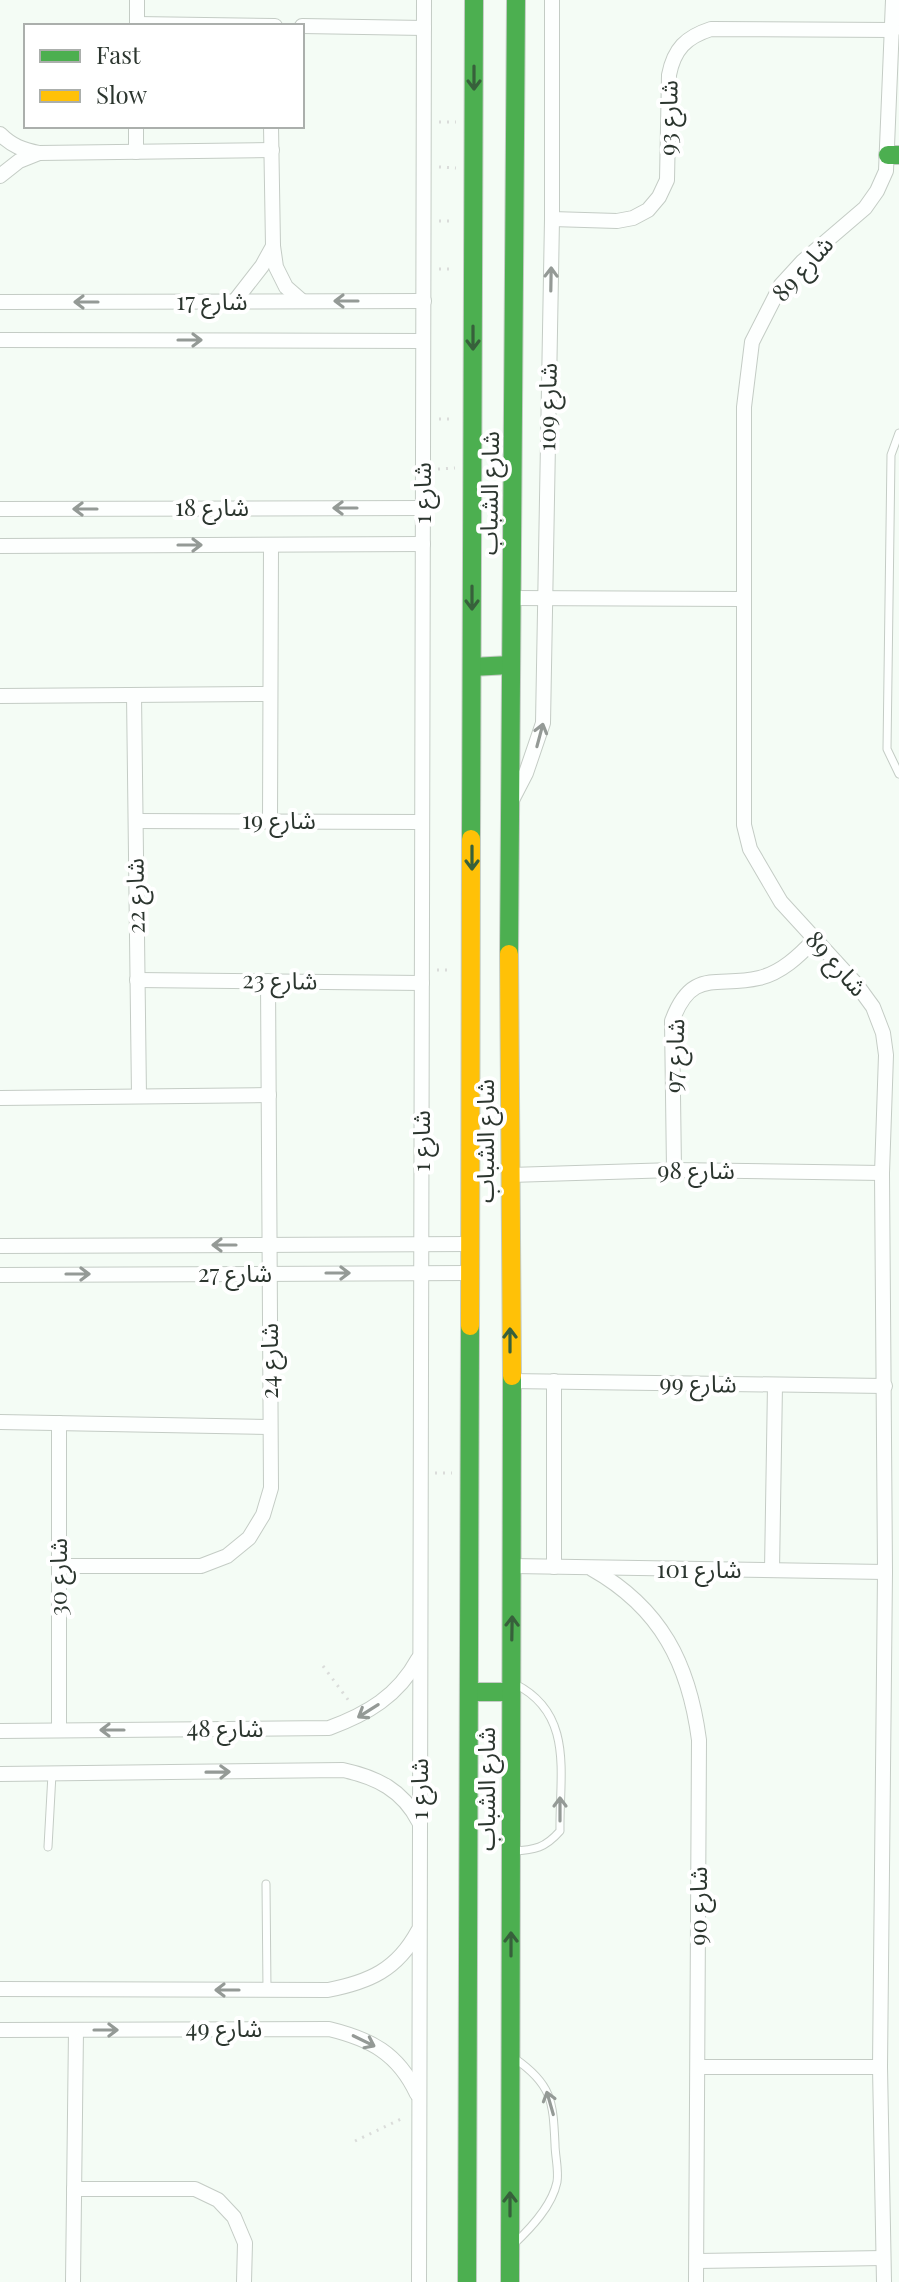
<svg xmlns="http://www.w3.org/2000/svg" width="899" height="2282" viewBox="0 0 899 2282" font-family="'Playfair Display','Noto Sans Arabic',serif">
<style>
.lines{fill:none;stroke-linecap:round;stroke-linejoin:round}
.lane-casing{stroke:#c4ccc5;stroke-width:9}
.street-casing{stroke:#c4ccc5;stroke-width:16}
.fast-casing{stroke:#c4ccc5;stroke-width:20}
.slow-casing{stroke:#c4ccc5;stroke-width:20}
.path{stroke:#dadcda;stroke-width:3;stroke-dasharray:2 6;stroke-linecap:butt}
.lane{stroke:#fdfffe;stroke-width:7}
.street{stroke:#fdfffe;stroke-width:14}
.fast{stroke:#4caf50;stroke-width:18}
.slow{stroke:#ffc107;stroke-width:18}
.oneway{stroke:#37603b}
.oneway2{stroke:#949a96}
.labels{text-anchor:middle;stroke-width:8;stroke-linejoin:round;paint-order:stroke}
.street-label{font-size:24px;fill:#2c362f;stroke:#fff}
</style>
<rect width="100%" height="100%" fill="#f4fcf5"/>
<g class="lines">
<g class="lane-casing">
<g id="lane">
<polyline points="899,433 891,455 887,749 899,774"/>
<polyline points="48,1847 52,1774"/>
<path d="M513,1851C535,1850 545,1848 560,1831C559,1775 575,1714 515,1684"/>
<polyline points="266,1884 267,1990"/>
<path d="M514,2058C552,2084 553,2101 555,2144C555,2156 559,2170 557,2182C552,2206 531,2228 514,2244"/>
</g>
</g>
<g class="street-casing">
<g id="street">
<polyline points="137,24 275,26"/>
<polyline points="137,26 137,0"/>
<polyline points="302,26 424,28"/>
<polyline points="271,126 273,246 276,267 286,287 302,301"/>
<path d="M0,134C12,146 23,150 39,153L272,150"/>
<polyline points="136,152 136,126"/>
<polyline points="0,176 19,161 39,153"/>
<path d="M552,219L617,221L633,218L648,210L659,197L667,180L669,75C674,49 686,37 711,29L893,30"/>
<polyline points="0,302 424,301"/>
<polyline points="234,302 262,266 273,246"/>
<polyline points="0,340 423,341"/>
<polyline points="0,509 423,508"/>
<polyline points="0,546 423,544"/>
<polyline points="512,598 742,599"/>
<polyline points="134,695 139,1096"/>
<polyline points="0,696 270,694"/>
<polyline points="511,802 526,773 543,723 552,219 552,0"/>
<polyline points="136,821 422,822"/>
<polyline points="270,821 271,545"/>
<polyline points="137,980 422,983"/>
<polyline points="0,1098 269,1095"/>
<path d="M674,1170L672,1021C692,967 717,988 759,978C781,973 799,956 814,940"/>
<polyline points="510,1175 674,1170 882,1173"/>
<polyline points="0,1246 470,1244"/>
<polyline points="0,1275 470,1273"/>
<polyline points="510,1381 885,1386"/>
<polyline points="554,1381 554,1567"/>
<polyline points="0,1422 270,1427"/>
<polyline points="59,1566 201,1566 227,1556 249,1538 263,1515 271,1488 268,981"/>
<polyline points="513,1566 885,1572"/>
<path d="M592,1569C661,1608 689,1664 699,1740L696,2282"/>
<polyline points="772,1570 775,1385"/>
<polyline points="59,1730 59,1423"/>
<path d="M0,1731L329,1728C367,1714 398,1696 418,1659"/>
<path d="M0,1774L343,1770C376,1777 403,1790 419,1822"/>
<path d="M0,1989L328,1990C369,1982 397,1970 418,1931"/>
<path d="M0,2030L329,2029C370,2039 398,2053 417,2094"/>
<polyline points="698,2067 880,2067"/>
<polyline points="74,2189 195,2189 218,2200 234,2217 245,2243 244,2282"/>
<polyline points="697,2261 883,2258"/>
<polyline points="73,2282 76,2030"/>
<polyline points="419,2282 424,0"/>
<polyline points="884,2282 880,2067 885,1572 882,1173 886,1055 883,1033 873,1007 857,985 781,902 750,849 744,825 744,407 752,342 781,285 803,261 865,208 877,191 886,171 893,0"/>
</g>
</g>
<g class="fast-casing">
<g id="fast">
<polyline points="888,155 899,155"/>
<polyline points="472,667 510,665"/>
<polyline points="471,839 474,0"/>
<polyline points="509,954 516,0"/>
<polyline points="469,1692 511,1692"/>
<polyline points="467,2282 470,1326"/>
<polyline points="510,2282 512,1376"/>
</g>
</g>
<g class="slow-casing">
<g id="slow">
<polyline points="509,954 512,1376"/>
<polyline points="470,1326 471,839"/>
</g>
</g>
<g class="path">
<polyline points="439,122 456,122"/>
<polyline points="439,167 456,168"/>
<polyline points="439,221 455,221"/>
<polyline points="439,269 455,269"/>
<polyline points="439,419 455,419"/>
<polyline points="438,469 455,468"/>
<polyline points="437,970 453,970"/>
<polyline points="435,1473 452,1473"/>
<polyline points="323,1666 349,1701"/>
<polyline points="355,2141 401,2119"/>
</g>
<use href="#lane" class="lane"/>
<use href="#street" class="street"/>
<use href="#fast" class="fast"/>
<use href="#slow" class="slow"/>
</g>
<defs><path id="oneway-shaft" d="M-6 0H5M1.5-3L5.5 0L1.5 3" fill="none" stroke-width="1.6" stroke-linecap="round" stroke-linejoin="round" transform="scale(2)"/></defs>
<g class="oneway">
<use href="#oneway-shaft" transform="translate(474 78) rotate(90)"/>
<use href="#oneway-shaft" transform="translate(473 338) rotate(90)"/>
<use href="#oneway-shaft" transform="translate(472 598) rotate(90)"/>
<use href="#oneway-shaft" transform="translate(472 858) rotate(90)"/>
<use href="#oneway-shaft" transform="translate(510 1340) rotate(-90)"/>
<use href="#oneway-shaft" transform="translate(512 1628) rotate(-89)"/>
<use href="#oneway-shaft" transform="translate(511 1944) rotate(-90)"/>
<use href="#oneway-shaft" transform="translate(510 2204) rotate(-90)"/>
</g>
<g class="oneway2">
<use href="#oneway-shaft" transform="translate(551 279) rotate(-89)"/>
<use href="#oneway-shaft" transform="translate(346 301) rotate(-180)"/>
<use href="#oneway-shaft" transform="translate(86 302) rotate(180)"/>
<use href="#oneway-shaft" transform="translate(190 340)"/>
<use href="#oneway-shaft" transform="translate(345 508) rotate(180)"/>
<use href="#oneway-shaft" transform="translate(85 509) rotate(180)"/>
<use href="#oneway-shaft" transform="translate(190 545)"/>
<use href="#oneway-shaft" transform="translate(540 735) rotate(-75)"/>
<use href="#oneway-shaft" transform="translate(224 1245) rotate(180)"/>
<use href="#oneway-shaft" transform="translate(338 1273)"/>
<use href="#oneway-shaft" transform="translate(78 1274)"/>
<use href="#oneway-shaft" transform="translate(368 1711) rotate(148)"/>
<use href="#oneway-shaft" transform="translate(112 1730) rotate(180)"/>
<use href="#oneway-shaft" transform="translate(218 1772) rotate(-1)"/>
<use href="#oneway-shaft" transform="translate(560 1809) rotate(-90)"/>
<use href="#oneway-shaft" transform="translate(227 1990) rotate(-180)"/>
<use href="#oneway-shaft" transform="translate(106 2030)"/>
<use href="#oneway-shaft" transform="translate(364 2041) rotate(26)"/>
<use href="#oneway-shaft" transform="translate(550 2103) rotate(-106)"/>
</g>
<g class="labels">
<g class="street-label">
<text transform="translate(669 118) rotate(-89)" y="8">شارع 93</text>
<text transform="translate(803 269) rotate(-48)" y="8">شارع 89</text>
<text x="212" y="310">شارع 17</text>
<text transform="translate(548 407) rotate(-89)" y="8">شارع 109</text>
<text transform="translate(423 493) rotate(-90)" y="8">شارع 1</text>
<text transform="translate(490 493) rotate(-89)" y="8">شارع الشباب</text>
<text x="212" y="516">شارع 18</text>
<text x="279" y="829">شارع 19</text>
<text transform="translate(136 896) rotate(-91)" y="8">شارع 22</text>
<text transform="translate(836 964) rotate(48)" y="8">شارع 89</text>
<text transform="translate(280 981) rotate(1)" y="8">شارع 23</text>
<text transform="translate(675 1056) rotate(-88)" y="8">شارع 97</text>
<text transform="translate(422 1141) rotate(-90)" y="8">شارع 1</text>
<text transform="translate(486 1141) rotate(-90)" y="8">شارع الشباب</text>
<text x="696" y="1179">شارع 98</text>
<text x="235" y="1282">شارع 27</text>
<text transform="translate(270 1361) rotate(-90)" y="8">شارع 24</text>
<text transform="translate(698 1384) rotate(1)" y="8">شارع 99</text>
<text x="699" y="1578">شارع 101</text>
<text transform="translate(59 1577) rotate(-90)" y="8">شارع 30</text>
<text x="225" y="1737">شارع 48</text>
<text transform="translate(420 1789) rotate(-90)" y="8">شارع 1</text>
<text transform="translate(487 1789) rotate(-90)" y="8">شارع الشباب</text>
<text transform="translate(699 1906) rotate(-90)" y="8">شارع 90</text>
<text x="224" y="2037">شارع 49</text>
</g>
</g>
<rect x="24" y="24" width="280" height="104" fill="#ffffff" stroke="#abafac" stroke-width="2"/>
<rect x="40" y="50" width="40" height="12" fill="#4caf50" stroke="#abafac" stroke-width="2"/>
<text x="96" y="64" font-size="24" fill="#2c362f">Fast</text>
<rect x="40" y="90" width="40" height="12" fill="#ffc107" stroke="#abafac" stroke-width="2"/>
<text x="96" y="104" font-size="24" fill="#2c362f">Slow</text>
</svg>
